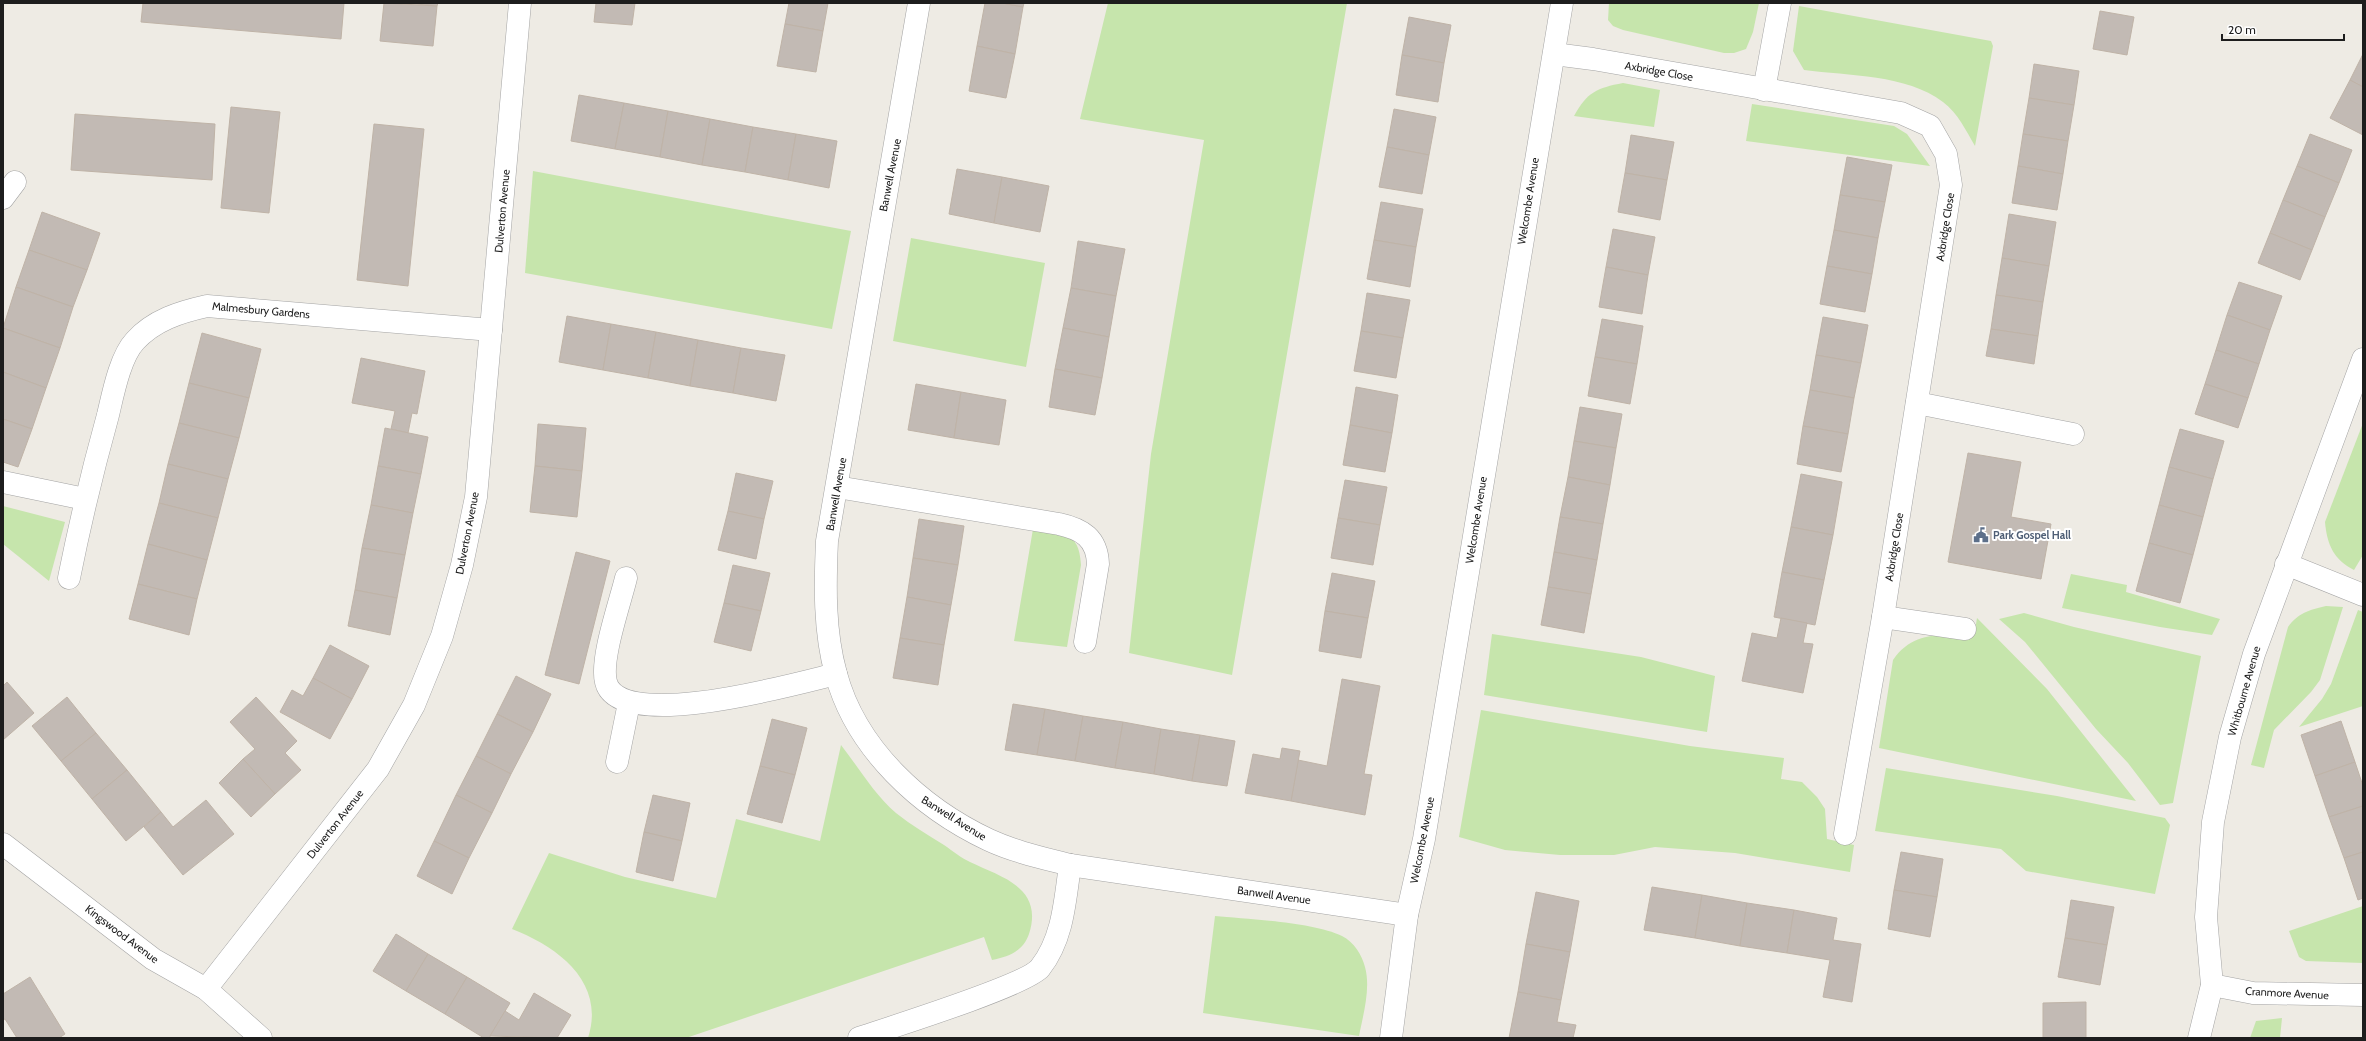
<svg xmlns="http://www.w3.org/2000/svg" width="2366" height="1041" viewBox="0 0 2366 1041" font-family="Cabin,sans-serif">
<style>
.grass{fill:#c6e5ac}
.building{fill:#c2bab4;stroke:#bfb3a7}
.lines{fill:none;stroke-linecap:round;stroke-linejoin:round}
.minor-casing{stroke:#a4a4a4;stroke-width:23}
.minor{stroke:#fff;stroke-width:22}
.labels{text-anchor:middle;stroke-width:4;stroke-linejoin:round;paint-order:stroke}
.street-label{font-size:11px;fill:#1d1d1d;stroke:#fff}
.service-label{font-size:11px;font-weight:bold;fill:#4e5e75;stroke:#fff;text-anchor:start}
</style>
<rect width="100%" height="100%" fill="#eeebe4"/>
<g class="grass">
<polygon points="1108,3 1347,3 1232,675 1129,653 1151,454 1204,140 1080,119"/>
<polygon points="1609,3 1759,3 1753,32 1746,49 1734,53 1724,53 1623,30 1613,26 1608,20"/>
<path d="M1799,6L1991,41L1993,46L1975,146C1966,131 1958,113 1943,102C1906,74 1849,76 1804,70L1793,51Z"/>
<path d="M1623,83L1660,90L1654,127L1574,116C1587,92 1597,88 1623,83Z"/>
<polygon points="1752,104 1894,126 1907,134 1930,166 1746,141"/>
<polygon points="533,171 851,231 832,329 525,273"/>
<polygon points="911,238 1045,263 1026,367 893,341"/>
<path d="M2363,423V555L2354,570C2334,560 2327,545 2325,522Z"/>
<polygon points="3,506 65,522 49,581 3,544"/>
<path d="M1033,529C1062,535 1079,529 1081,565L1067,647L1014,641Z"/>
<polygon points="2071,574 2127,585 2126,592 2220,619 2212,635 2160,627 2062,608"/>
<path d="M2326,606L2343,607L2320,680L2311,692L2274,730L2264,768L2251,765L2288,627C2298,613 2309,610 2326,606Z"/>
<polygon points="2358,610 2363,612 2363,706 2299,727 2322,699 2331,684"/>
<polygon points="2024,613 2074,627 2201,656 2173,803 2160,805 2128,763 2096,729 2025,642 1999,619"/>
<path d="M1977,618L2047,689L2136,801L1879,748L1893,660C1913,631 1942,634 1974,636Z"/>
<polygon points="1492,634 1641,657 1715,676 1707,732 1484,695"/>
<polygon points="1481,710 1690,746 1784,758 1781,779 1802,782 1817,797 1825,809 1827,839 1854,845 1850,872 1735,853 1655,847 1614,855 1560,855 1505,850 1459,837"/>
<path d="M841,745C859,768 874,794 896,813C911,825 928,835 944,845C953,851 961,858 970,862C1001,877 1044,887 1029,934C1023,951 1009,957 992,960L984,937L686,1038H588C606,982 558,947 512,929L549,853L625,877L716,898L736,819L820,841Z"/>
<polygon points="1886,768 2057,796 2165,818 2170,825 2155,894 2026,871 2001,849 1875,831"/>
<polygon points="2363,906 2363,963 2306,961 2299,957 2289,931"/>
<path d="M1215,916C1247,919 1313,922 1342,936C1354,942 1362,955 1365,967C1371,989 1363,1015 1359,1036L1203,1013Z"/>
<polygon points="2282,1018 2280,1038 2250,1038 2256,1021"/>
</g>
<g class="building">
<polygon points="143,3 344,3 341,39 141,22"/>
<polygon points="384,3 437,6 433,46 380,41"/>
<polygon points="406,3 438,3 437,6"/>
<polygon points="596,3 635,3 632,25 594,22"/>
<polygon points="789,3 828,3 823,31 785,24"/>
<polygon points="985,3 1002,3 1023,7 1015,54 977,46"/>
<polygon points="1002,3 1024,3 1023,7"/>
<polygon points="2100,11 2134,17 2127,55 2093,49"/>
<polygon points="1409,17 1451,25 1444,63 1402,55"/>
<polygon points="785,24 823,31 816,72 777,66"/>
<polygon points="977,46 1015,54 1006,98 969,91"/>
<polygon points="2363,54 2363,87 2350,80"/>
<polygon points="1402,55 1444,63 1438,102 1396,95"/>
<polygon points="2034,64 2079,71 2074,105 2029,98"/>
<polygon points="2350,80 2363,87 2363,135 2330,118"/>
<polygon points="579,95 624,103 615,149 571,141"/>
<polygon points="2029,98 2074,105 2068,141 2023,134"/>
<polygon points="624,103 668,111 660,157 615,149"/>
<polygon points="231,107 280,112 269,213 221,208"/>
<polygon points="1394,109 1436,117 1429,155 1387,147"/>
<polygon points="668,111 710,119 702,165 660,157"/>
<polygon points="75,114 215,124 212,180 71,170"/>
<polygon points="710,119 753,127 745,172 702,165"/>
<polygon points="374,124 424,129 408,286 357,280"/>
<polygon points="753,127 796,134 788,180 745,172"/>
<polygon points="796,134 837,141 829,188 788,180"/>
<polygon points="2023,134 2068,141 2063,174 2018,166"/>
<polygon points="2310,134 2352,150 2339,183 2297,166"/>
<polygon points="1631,135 1674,142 1667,180 1625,173"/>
<polygon points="1387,147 1429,155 1422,194 1379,187"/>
<polygon points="1847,157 1892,165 1885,202 1840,195"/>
<polygon points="2018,166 2063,174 2057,210 2012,203"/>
<polygon points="2297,166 2339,183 2325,217 2283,200"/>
<polygon points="957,169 1002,177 994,223 949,214"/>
<polygon points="1625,173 1667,180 1660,220 1618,212"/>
<polygon points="1002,177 1049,186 1040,232 994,223"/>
<polygon points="1840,195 1885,202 1878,238 1834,230"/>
<polygon points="2283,200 2325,217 2312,250 2270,233"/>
<polygon points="1381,202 1423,209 1416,247 1374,240"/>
<polygon points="42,212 100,233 87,270 29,250"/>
<polygon points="2009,214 2056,222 2049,266 2002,258"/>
<polygon points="1613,229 1655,237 1648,275 1606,267"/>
<polygon points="1834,230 1878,238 1872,274 1827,266"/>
<polygon points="2270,233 2312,250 2300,280 2258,263"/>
<polygon points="1374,240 1416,247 1410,287 1367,279"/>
<polygon points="1078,241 1125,249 1116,296 1071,288"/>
<polygon points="29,250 87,270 73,307 16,287"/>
<polygon points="2002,258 2049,266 2043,302 1996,295"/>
<polygon points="1827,266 1872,274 1865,312 1820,304"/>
<polygon points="1606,267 1648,275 1642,314 1599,307"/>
<polygon points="2239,282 2282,296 2270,330 2227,315"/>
<polygon points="16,287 73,307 60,348 3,328"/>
<polygon points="1071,288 1116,296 1109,337 1063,328"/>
<polygon points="1367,293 1410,300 1403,338 1361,331"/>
<polygon points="1996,295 2043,302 2038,336 1991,329"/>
<polygon points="2227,315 2270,330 2259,364 2216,350"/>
<polygon points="567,316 611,324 603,370 559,362"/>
<polygon points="1823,317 1868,325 1861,363 1816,355"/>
<polygon points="1602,319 1643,326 1637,364 1595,357"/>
<polygon points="611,324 656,332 648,378 603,370"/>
<polygon points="3,328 60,348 46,388 3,372"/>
<polygon points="1063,328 1109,337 1102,378 1055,369"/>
<polygon points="1991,329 2038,336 2034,364 1986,356"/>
<polygon points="1361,331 1403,338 1396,378 1354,371"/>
<polygon points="656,332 698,340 690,386 648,378"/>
<polygon points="202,333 261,349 249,398 189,383"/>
<polygon points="698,340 741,348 733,393 690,386"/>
<polygon points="741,348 785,355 776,401 733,393"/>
<polygon points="2216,350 2259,364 2248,398 2205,384"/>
<polygon points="1816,355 1861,363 1854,398 1810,390"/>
<polygon points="1595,357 1637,364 1630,404 1588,396"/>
<polygon points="361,358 425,371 417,414 412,413 408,433 391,429 395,411 352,403"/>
<polygon points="1055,369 1102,378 1095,415 1049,407"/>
<polygon points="3,372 46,388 32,429 3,419"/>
<polygon points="189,383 249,398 239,438 179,423"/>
<polygon points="916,384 961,392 954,438 908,430"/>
<polygon points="2205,384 2248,398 2238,428 2195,414"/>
<polygon points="1356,387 1398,395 1392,433 1350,425"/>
<polygon points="1810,390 1854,398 1848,434 1803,426"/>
<polygon points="961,392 1006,400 999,445 954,438"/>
<polygon points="1580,407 1622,414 1616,448 1574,441"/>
<polygon points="3,419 32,429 18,467 3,462"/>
<polygon points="179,423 239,438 228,479 168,464"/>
<polygon points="538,424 586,428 582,471 535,466"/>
<polygon points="1350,425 1392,433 1385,472 1343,465"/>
<polygon points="1803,426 1848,434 1841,472 1797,464"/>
<polygon points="385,428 428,437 421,474 378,466"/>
<polygon points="2180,429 2224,441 2213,479 2169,467"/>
<polygon points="1574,441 1616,448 1610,485 1568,477"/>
<polygon points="1968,453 2021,462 2011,517 2051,524 2041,579 1948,562"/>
<polygon points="168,464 228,479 218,518 159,503"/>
<polygon points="378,466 421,474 413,513 371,505"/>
<polygon points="535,466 582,471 577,517 530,512"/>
<polygon points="2169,467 2213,479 2203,517 2159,505"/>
<polygon points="736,473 773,481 764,519 728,511"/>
<polygon points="1801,474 1842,482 1833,535 1791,527"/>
<polygon points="1568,477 1610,485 1603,524 1560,517"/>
<polygon points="1345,480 1387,487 1380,525 1338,518"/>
<polygon points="159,503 218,518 207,560 148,544"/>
<polygon points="371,505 413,513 405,555 362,548"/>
<polygon points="2159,505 2203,517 2193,555 2149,543"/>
<polygon points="728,511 764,519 756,559 718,550"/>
<polygon points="1560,517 1603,524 1597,560 1554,552"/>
<polygon points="1338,518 1380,525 1373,565 1331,558"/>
<polygon points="919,519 964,526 958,565 913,558"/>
<polygon points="1791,527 1833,535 1824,580 1782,572"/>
<polygon points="2149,543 2193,555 2180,603 2136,591"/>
<polygon points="148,544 207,560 197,599 138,584"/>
<polygon points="362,548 405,555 397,598 355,590"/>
<polygon points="576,552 610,561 579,684 545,675"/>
<polygon points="1554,552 1597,560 1591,594 1548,587"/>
<polygon points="913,558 958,565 951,605 907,597"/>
<polygon points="733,565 770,573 761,611 724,603"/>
<polygon points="1782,572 1824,580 1815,625 1774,617"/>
<polygon points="1332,573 1375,581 1368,618 1325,611"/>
<polygon points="138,584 197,599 189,635 129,619"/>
<polygon points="1548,587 1591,594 1584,633 1541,625"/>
<polygon points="355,590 397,598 390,635 348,626"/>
<polygon points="907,597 951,605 944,645 900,638"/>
<polygon points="724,603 761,611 751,651 714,642"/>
<polygon points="1325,611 1368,618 1361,658 1319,651"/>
<polygon points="1781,618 1807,623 1803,643 1813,644 1803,693 1742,681 1752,633 1777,638"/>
<polygon points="900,638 944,645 938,685 893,678"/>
<polygon points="330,645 369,666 352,699 313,678"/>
<polygon points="516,676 551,694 533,732 497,714"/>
<polygon points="313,678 352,699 330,739 280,712 292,690 303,696"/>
<polygon points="1342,679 1380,686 1364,774 1372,775 1365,815 1291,801 1298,760 1327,766"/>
<polygon points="7,682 34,713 3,740 3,686"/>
<polygon points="67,697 96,733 61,761 32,726"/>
<polygon points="256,697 297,741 285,753 301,770 275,794 243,759 255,749 230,722"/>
<polygon points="1013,704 1045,709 1037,755 1005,750"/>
<polygon points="1045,709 1083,716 1075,761 1037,755"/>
<polygon points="497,714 533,732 511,774 476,756"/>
<polygon points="1083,716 1123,722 1115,768 1075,761"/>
<polygon points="772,719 807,728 795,775 760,766"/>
<polygon points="2341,721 2355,762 2315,776 2301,735"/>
<polygon points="1123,722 1161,729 1154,774 1115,768"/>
<polygon points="1161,729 1200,735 1192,781 1154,774"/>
<polygon points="96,733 127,770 92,799 61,761"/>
<polygon points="1200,735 1235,741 1227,786 1192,781"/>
<polygon points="1282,748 1300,751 1291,801 1245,793 1253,754 1280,759"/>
<polygon points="476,756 511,774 492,813 456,795"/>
<polygon points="243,759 275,794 251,817 219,783"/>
<polygon points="2355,762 2363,786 2363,806 2329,817 2315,776"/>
<polygon points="760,766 795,775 782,823 747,814"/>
<polygon points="127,770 161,812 126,841 92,799"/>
<polygon points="456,795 492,813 469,858 434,841"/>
<polygon points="653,795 690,803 682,841 644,832"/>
<polygon points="206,800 234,834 183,875 144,827 161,812 173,827"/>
<polygon points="2363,806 2363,852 2344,858 2329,817"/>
<polygon points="644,832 682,841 673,881 636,872"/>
<polygon points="434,841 469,858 452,894 417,876"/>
<polygon points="1901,852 1943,859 1937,897 1894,890"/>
<polygon points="2363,852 2363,898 2358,900 2344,858"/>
<polygon points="1652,887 1702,895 1695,938 1644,930"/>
<polygon points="1894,890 1937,897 1930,937 1888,929"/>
<polygon points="1536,892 1579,901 1570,952 1526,944"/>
<polygon points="1702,895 1747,903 1740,946 1695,938"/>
<polygon points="2071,900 2114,907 2107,945 2065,938"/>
<polygon points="1747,903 1794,910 1787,953 1740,946"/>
<polygon points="1794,910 1837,918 1833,940 1861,944 1852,1002 1823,997 1830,960 1787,953"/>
<polygon points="396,934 428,954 406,991 373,971"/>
<polygon points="2065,938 2107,945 2100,985 2058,977"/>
<polygon points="1526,944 1570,952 1561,1000 1518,992"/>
<polygon points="428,954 467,977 445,1014 406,991"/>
<polygon points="30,977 65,1034 59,1038 17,1038 5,1019 3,1020 3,994"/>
<polygon points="467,977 510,1003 489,1038 484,1038 445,1014"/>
<polygon points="1518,992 1561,1000 1557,1022 1576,1025 1573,1038 1509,1038"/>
<polygon points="534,993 571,1015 557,1038 490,1036 505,1011 519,1020"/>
<polygon points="2086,1002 2086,1038 2043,1038 2043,1003"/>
</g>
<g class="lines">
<g class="minor-casing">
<g id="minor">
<path d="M919,3L827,541C825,585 824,631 836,674C856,749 921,808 989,840C1015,852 1043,858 1070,865L1407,915"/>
<polyline points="1554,54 1593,59 1901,113 1930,126 1946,154 1951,185 1883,617 1845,834"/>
<polyline points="1764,90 1780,3"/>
<polyline points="3,198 15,182"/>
<polyline points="1917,403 2073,434"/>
<polyline points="3,482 85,499"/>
<path d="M837,487L1059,524C1082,529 1097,538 1098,564L1085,642"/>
<polyline points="2286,564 2363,595"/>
<path d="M69,578C80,523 93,469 108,415C113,394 120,357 135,341C154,320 180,312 207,306L491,330"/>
<path d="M626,578C620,603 600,659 606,682C619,734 798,683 836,674"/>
<polyline points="1883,617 1965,629"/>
<polyline points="617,762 629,703"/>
<polyline points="3,844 153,959 206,989 261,1038"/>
<polyline points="2212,985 2253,993 2363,995"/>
<polyline points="206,989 378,769 414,705 442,636 462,565 476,497 520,3"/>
<path d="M859,1038C889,1028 1026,985 1040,968C1063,939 1065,901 1070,865"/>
<polyline points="1391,1038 1407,915 1424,839 1562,3"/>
<polyline points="2199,1038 2212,985 2206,917 2213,822 2230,737 2254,654 2363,359"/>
</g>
</g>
<use href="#minor" class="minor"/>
</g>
<defs>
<g id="civic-bare" transform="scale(1.2)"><path d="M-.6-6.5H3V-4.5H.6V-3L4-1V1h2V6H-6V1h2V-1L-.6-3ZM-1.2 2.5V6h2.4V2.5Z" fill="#5c6f8a" stroke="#fff" stroke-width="2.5" paint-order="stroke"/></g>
</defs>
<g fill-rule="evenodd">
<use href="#civic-bare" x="1981" y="535"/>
</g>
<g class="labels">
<g class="street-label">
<text transform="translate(1659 71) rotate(10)" y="4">Axbridge Close</text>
<text transform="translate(890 175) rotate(-79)" y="4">Banwell Avenue</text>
<text transform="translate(1528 201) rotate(-81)" y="4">Welcombe Avenue</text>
<text transform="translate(502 211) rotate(-85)" y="4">Dulverton Avenue</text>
<text transform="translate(1945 227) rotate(-81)" y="4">Axbridge Close</text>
<text transform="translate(261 310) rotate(5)" y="4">Malmesbury Gardens</text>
<text transform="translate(836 494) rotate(-80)" y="4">Banwell Avenue</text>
<text transform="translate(1476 520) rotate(-81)" y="4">Welcombe Avenue</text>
<text transform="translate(467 533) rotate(-79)" y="4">Dulverton Avenue</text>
<text transform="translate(1894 547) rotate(-81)" y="4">Axbridge Close</text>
<text transform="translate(2244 691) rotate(-74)" y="4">Whitbourne Avenue</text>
<text transform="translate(954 818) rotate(32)" y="4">Banwell Avenue</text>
<text transform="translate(335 824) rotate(-52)" y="4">Dulverton Avenue</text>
<text transform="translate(1422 840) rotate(-79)" y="4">Welcombe Avenue</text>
<text transform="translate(1274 895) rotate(8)" y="4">Banwell Avenue</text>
<text transform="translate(122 934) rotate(37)" y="4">Kingswood Avenue</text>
<text transform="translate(2287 993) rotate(3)" y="4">Cranmore Avenue</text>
</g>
<g class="service-label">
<text x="1993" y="539">Park Gospel Hall</text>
</g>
</g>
<rect width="2366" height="1041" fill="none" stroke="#1d1d1d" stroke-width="8"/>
<path d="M2222 34v6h122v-6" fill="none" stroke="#1d1d1d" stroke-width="2"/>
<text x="2228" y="34" font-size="12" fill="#1d1d1d" stroke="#ffffff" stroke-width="3" paint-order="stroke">20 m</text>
</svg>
